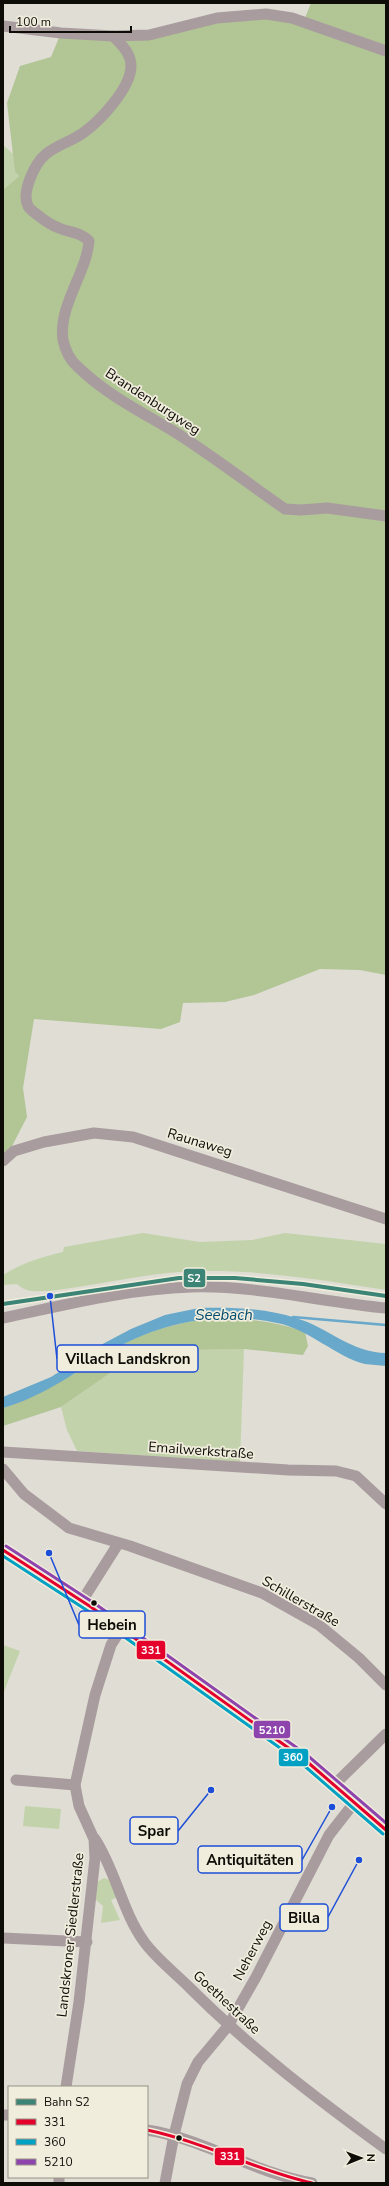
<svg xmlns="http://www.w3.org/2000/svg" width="389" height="2186" viewBox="0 0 389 2186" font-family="'Nunito Sans',sans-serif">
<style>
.green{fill:#c2d3ab}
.forest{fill:#b1c595}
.water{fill:#68a8ca}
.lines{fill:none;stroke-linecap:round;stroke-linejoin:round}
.stream{stroke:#68a8ca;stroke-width:2.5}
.minor{stroke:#a99c9e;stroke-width:11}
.major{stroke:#a99d9d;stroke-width:14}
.bus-1-casing{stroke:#f1eddd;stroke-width:6}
.bus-2-casing{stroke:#f1eddd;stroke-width:6}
.bus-3-casing{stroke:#f1eddd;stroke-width:6}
.bus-1{stroke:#e4002b;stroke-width:3}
.bus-2{stroke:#01a1c4;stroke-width:3}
.bus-3{stroke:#8e44ad;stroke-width:3}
.rail-1-casing{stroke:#f1eddd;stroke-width:7}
.rail-1{stroke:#3c8475;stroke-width:4}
.bus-dot{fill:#0d0c07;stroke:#f1eddd;stroke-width:1.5}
.labels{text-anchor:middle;stroke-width:3.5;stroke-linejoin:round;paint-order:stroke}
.street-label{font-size:14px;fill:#0d0c07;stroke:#f1eddd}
.water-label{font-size:15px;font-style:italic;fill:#004a6d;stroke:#f1eddd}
.leader{fill:none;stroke:#1d4ed8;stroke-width:1.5}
.callout-dot{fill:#1d4ed8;stroke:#f1eddd;stroke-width:1.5}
.callout{fill:#f1eddd;stroke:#1d4ed8;stroke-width:1.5}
.callout-label{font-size:15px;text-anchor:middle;font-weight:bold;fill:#0d0c07}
.line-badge{stroke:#f1eddd;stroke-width:1.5}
.badge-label{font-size:11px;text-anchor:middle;font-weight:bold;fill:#fff}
</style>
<rect width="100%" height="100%" fill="#dfddd4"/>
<g class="green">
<polygon points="3,145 13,154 15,172 19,176 3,190"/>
<path d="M143,1233L200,1242L252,1240L285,1233L386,1244V1290C315,1279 240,1266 168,1273C128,1277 88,1287 48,1291C36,1291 26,1293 17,1284L3,1285V1275C22,1263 41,1257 63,1252L64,1247Z"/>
<polygon points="244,1349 240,1462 77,1451 67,1430 61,1407 129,1360 191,1350"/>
<polygon points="3,1645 20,1651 3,1694"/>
<polygon points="25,1806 61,1809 59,1829 23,1826"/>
<polygon points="104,1878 110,1880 118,1897 111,1900 120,1920 101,1923 103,1906 95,1899 97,1882"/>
</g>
<g class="forest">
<polygon points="311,3 386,3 386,975 360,970 320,969 254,995 225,1002 183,1003 180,1022 161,1029 34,1019 23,1088 27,1117 10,1150 3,1157 3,190 19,176 15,172 7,103 20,66 51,57 61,33 132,35 261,15 305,18"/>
<path d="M207,1319C241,1318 273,1320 305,1332L308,1346L303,1355L244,1349L191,1350L129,1360L61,1407L3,1426V1408C45,1394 79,1370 117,1348C145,1331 176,1323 207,1319Z"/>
</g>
<path class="water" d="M199,1308C230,1307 265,1308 296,1318C327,1327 352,1353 386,1353V1366C379,1365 372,1365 365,1364C336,1357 309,1329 277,1323C223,1311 166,1321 118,1347C80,1368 46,1396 3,1408V1397L51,1377L73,1363L82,1353L97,1347L131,1329L165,1315Z"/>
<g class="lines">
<polyline class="stream" points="293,1317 386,1325"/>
<g class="minor">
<polyline points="3,26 61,33 113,36 149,35 217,18 266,14 292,18 386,51"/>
<path d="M113,36C121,44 131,53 131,66C131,88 100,121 83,133C72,141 57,145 46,154C35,163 21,192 28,206C30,210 35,213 39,216C45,221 51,225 59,228C71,233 80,232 89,241C87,272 58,306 63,340C65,349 70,360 77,366C106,395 144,413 178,434C214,457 249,484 285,509L301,510L327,508L386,516"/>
<polyline points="3,1161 14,1151 44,1142 94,1133 133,1137 386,1219"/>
<path d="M3,1318C65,1305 127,1289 191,1287C256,1285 321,1302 386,1308"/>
<polyline points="3,1452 288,1470 336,1471 356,1476 386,1504"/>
<polyline points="3,1469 24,1494 69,1528 130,1546 262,1593 319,1625 359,1658 386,1685"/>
<polyline points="82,1601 118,1544"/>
<polyline points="16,1780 75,1785"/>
<polyline points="334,1785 386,1734"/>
<path d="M95,1839C116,1871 122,1912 145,1943C157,1959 175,1973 190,1988C250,2048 317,2099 386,2149"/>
<polyline points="3,1938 87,1942"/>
<polyline points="66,2087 79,2002 95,1858 94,1839 79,1806 75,1785 95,1695 111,1645 121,1629"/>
<polyline points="3,2115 9,2115"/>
<path d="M147,2130C205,2139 254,2173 312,2183"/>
<polyline points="59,2183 59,2177"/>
<polyline points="165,2183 174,2135 187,2084 198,2062 228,2026 256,1977 329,1835 354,1803"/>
</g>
<polyline class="major" points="3,1550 91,1607 304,1759 386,1830"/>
<g class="bus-1-casing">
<g id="bus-1">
<polyline points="3,1550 91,1607 304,1759 386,1830"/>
<path d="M147,2130C204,2142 255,2170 312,2183"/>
</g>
</g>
<g class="bus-2-casing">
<polyline id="bus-2" points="3,1556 88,1611 301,1763 383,1834"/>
</g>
<g class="bus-3-casing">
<polyline id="bus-3" points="6,1546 94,1603 307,1755 386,1823"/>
</g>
<use href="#bus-1" class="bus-1"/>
<use href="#bus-2" class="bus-2"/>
<use href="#bus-3" class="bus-3"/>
<g class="rail-1-casing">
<polyline id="rail-1" points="3,1304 179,1278 235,1278 303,1284 386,1296"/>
</g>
<use href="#rail-1" class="rail-1"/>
</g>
<g class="bus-dot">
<circle cx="94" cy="1603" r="3.5"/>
<circle cx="179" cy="2138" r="3.5"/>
</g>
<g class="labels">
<g class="street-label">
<text transform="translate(153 401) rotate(33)" y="5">Brandenburgweg</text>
<text transform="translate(200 1142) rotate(17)" y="5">Raunaweg</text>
<text transform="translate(201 1450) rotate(4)" y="5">Emailwerkstraße</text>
<text transform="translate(301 1601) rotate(30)" y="5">Schillerstraße</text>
<text transform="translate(70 1935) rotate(-84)" y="5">Landskroner Siedlerstraße</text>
<text transform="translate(252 1950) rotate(-62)" y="5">Neherweg</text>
<text transform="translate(227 2002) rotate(43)" y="5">Goethestraße</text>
</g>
<g class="water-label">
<text x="224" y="1320">Seebach</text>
</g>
</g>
<path class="leader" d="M50 1296L57 1359M49 1553L79 1625M211 1790L178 1831M332 1807L302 1860M359 1860L328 1917"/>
<g class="callout-dot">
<circle cx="50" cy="1296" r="4"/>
<circle cx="49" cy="1553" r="4"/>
<circle cx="211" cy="1790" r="4"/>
<circle cx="332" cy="1807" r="4"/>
<circle cx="359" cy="1860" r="4"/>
</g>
<g class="callout">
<rect x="57" y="1345" width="141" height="27" rx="4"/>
<rect x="79" y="1611" width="66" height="27" rx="4"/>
<rect x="130" y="1817" width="48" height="27" rx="4"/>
<rect x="198" y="1846" width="104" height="27" rx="4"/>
<rect x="280" y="1904" width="48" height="27" rx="4"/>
</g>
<g class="callout-label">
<text x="128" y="1364">Villach Landskron</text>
<text x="112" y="1630">Hebein</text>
<text x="154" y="1836">Spar</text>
<text x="250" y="1865">Antiquitäten</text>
<text x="304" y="1923">Billa</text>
</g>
<g class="line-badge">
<rect x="183" y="1268" width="23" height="20" rx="4" fill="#3c8475"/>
<rect x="136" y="1640" width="30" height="20" rx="4" fill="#e4002b"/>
<rect x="253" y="1720" width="38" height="19" rx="4" fill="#8e44ad"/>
<rect x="278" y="1748" width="31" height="19" rx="4" fill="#01a1c4"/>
<rect x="214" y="2147" width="31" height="19" rx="4" fill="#e4002b"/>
</g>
<g class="badge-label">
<text x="194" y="1282">S2</text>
<text x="151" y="1654">331</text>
<text x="272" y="1734">5210</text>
<text x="293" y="1761">360</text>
<text x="230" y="2160">331</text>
</g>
<rect width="389" height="2186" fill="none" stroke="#0d0c07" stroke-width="8"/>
<rect x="8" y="2086" width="140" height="92" fill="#f1eddd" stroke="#969387"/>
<rect x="16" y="2099" width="20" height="6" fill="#3c8475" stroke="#969387"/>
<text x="44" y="2106" font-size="12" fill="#0d0c07">Bahn S2</text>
<rect x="16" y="2119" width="20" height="6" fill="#e4002b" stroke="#969387"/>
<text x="44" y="2126" font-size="12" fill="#0d0c07">331</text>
<rect x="16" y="2139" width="20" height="6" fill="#01a1c4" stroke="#969387"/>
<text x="44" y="2146" font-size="12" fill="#0d0c07">360</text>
<rect x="16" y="2159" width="20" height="6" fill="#8e44ad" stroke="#969387"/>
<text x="44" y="2166" font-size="12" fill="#0d0c07">5210</text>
<g transform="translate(361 2158) rotate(89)" stroke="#f1eddd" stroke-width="3" paint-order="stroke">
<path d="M0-3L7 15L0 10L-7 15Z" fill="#0d0c07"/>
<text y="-6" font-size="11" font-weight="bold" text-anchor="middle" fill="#0d0c07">N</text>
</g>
<path d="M10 26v6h121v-6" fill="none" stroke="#0d0c07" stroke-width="2"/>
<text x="16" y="26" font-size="12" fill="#0d0c07" stroke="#f1eddd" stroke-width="3" paint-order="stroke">100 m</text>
</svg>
